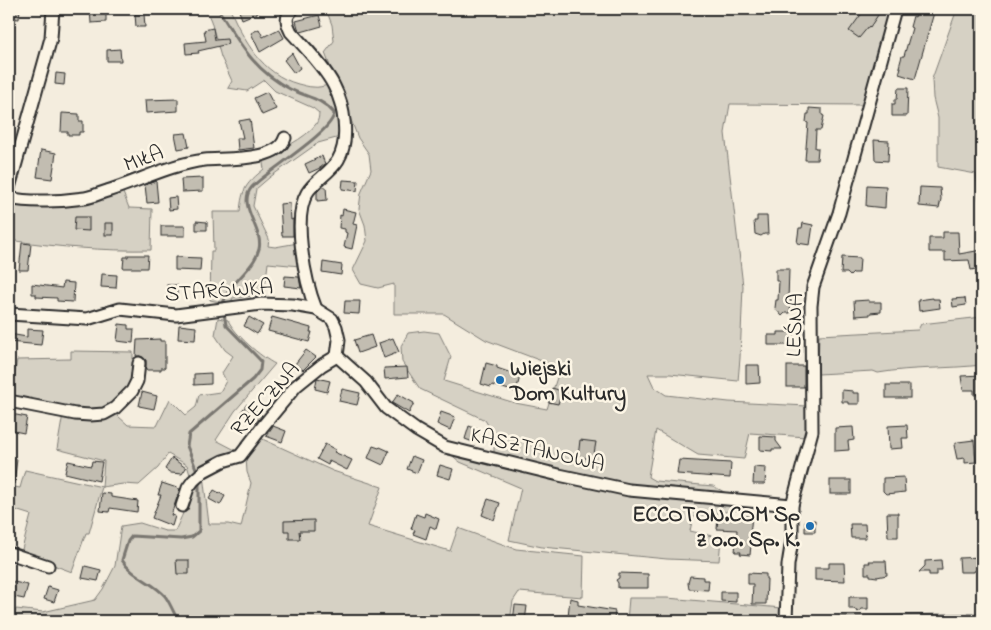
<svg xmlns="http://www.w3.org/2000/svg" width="991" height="630" viewBox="0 0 991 630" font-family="'Indie Flower',sans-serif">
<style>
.green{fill:#d6d1c4;stroke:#807e78}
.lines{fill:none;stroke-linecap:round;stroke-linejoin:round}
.stream{stroke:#7a7771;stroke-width:3}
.building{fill:#c2bdb1;stroke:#2b2b2b}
.minor-casing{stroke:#2b2b2b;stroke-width:15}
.minor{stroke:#fcf5e5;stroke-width:11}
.poi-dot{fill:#1f6fb2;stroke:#fcf5e5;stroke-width:2}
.labels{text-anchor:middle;stroke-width:5;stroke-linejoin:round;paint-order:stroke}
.street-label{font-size:22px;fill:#2b2b2b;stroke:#fcf5e5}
.poi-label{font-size:22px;font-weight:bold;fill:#2b2b2b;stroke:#fcf5e5;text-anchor:start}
</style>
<rect width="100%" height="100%" fill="#f4edde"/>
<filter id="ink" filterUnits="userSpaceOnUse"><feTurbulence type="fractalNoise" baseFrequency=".02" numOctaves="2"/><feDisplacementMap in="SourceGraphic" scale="10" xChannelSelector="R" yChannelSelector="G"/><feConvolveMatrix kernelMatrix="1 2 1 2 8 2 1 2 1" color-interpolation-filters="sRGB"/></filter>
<g filter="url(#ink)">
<g class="green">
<path d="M206,9H230C244,41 262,74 298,84C303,85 308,87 313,87C318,88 324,86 328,85L337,101L340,137L318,143L270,177L256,189L253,206L269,239L268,246L275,247L298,243L300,266L268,263L264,295L233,298L230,304L210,300L211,251H214L213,212H240C242,188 246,184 264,169L262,157C279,151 305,139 316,124C318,121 319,117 319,113L313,108L275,91L264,80L247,91L228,88L232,81L221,57L211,21Z"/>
<polygon points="326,9 890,9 863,105 730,104 725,133 743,286 740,358 738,381 670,374 648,374 654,387 666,395 729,402 807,406 807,425 806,437 750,433 744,459 698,455 656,430 648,477 655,481 713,486 726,493 755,498 768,505 693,517 690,531 721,538 719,561 667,559 542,547 509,540 521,488 460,462 449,453 494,456 494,435 485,420 420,389 402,362 401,346 408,333 424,331 439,333 451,357 444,381 515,403 547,409 560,368 486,340 444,314 394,314 394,284 378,288 361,284 353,270 367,241 365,225 359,209 361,193 371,170 369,154 358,138 325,53 334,41 332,25"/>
<polygon points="957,9 982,9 982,215 981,214 976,174 938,167 938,118 933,98 932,79"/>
<path d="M122,190L129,208L152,209L151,250C103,251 56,247 9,240V204Z"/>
<path d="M982,317V365C947,369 913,367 878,373L873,371L818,374L819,335L918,330L921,324Z"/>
<path d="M218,318L228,320C235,335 261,357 275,364L235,411L216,440L239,452L191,478L187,465L168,454L158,468L139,485L123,484L102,487L89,533H86L72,572L21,553L31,515L9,508V486L20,488L25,470L102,487L104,461L57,449L64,408L10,398L17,360L71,359V351L133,352V376L118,416L128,425L157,426L170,399L186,415L196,407L199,395L220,392L226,381L222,373L233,356L225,350L215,335Z"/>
<path d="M258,437L333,471L382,487L368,526L450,551L458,528L516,549L584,556L583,597L519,592L513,601L510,621H12L16,609L43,612L95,600L103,589L115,566L121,526L140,523L165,531H175C184,512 191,492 203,475L209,524H228L241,527L251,483L247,472L246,458Z"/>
<polygon points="982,587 982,621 793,621 793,618 980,613 978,588"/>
<polygon points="629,598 667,598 782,608 781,621 627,621"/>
</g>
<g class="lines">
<g class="stream">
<path d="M218,9C239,42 253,70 290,89C306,97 322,98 334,113C334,131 267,171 252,187C236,205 264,229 259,249C255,265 240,276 230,289C227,293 225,298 223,303"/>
<polyline points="197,471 187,446 189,434 253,379 260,370 261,361 226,325 224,313"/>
<path d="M178,621C174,613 170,603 165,596C152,581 132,577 122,560L128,541L132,536L181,539L192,537L199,531V481"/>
</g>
</g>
<g class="building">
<polygon points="9,9 20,9 19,19 9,18"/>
<polygon points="90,9 106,9 106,22 91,23"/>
<polygon points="245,9 267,9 242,19 239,11"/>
<polygon points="865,9 882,9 870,27 869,26 859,38 849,31"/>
<polygon points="917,9 935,9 915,79 899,74 901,67 899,67 902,56 904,56 912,28 910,27 913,16 915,17"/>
<polygon points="135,14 144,14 145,27 136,27"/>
<polygon points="319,15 322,26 301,32 298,28 296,21"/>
<polygon points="213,28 215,40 227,39 228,44 198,51 199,53 186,54 185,43 206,41 204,30"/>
<polygon points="259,29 263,37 279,29 284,38 260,52 251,33"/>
<polygon points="120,49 121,61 107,61 107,50"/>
<polygon points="292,53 300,68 294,73 284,60"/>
<polygon points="56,73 65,74 64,85 55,84"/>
<polygon points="898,88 908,88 907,116 892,116 892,104 895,104 895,99 897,99"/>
<polygon points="267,92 276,109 262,115 254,98"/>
<polygon points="178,99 178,111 146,113 145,100"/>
<polygon points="809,108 822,109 822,115 824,116 821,130 816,130 815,148 818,148 817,160 805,160 808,123 806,122 807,114 809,114"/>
<polygon points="62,113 79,114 79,121 83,121 83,132 79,132 79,135 68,135 68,132 61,132"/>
<polygon points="250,119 254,148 238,150 237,138 243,138 239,121"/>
<polygon points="186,133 189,147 178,149 175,134"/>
<polygon points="874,140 889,141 888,161 875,160"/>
<polygon points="41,150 56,153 52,179 37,177"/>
<polygon points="322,156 325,164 320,168 309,173 305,164"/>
<polygon points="203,178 203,191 182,192 181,179"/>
<polygon points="343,180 358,181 357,191 342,189"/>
<polygon points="156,181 158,202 147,203 145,185"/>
<polygon points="867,185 886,186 885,208 866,206"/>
<polygon points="322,187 326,187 327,200 317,201 317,192"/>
<polygon points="920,187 940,188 941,199 939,208 919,206"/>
<polygon points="176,197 177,209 169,210 168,198"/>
<polygon points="290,203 291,220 293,219 293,236 282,236 280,204"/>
<polygon points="343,209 356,212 353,224 357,225 352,249 344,247 347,233 345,232 345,229 339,228 340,215 342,216"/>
<polygon points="757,216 767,216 768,234 764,234 761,236 755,234 754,221 757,221"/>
<polygon points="75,217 89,217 89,231 74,230"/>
<polygon points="196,221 207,222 207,230 196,230"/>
<rect x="105" y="223" width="8" height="12"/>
<polygon points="803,223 813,225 810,245 797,243 799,228 802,228"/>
<rect x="161" y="226" width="24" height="10"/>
<polygon points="943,232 958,232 959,254 982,250 982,268 971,270 969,260 945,261 945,252 929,252 929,238 943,238"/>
<polygon points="22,243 31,244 28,270 19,270"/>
<polygon points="128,255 148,255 147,268 123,268 124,257 128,257"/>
<polygon points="175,257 201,258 200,271 175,270"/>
<polygon points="842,257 860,258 859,273 853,273 850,276 847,273 841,273"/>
<polygon points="323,262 342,265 341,275 322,272"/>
<polygon points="776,269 789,269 788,300 791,300 790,313 785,313 782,316 775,308 776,300 778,300 779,281 776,281"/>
<polygon points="102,274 117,275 116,288 101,287"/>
<polygon points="285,276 299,277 301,288 284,286"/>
<polygon points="63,282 74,283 73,302 57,301 57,298 36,297 36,294 32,294 32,284 62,288"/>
<rect x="167" y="285" width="10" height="15"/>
<polygon points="933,298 933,299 939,299 940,308 919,311 918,300"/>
<polygon points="965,298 966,305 953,307 952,299"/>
<polygon points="869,300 869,302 881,302 881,312 870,313 870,315 855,316 854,301"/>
<polygon points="345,301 360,301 359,314 344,313"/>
<polygon points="249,317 263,325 257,334 244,326"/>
<polygon points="272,317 311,328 310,332 312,332 309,342 268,331"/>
<polygon points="119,324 128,325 128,329 134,329 133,343 117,341"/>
<polygon points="179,325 196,327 195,340 178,339"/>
<polygon points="27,329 43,330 41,345 9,342 9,334 27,337"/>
<polygon points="778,332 793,332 793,345 768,345 768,335 778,335"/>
<polygon points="371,335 375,347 358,353 354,340"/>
<polygon points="393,338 399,352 384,358 379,343"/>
<polygon points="160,339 160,341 165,341 165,368 161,368 161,370 146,370 146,360 140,356 136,356 137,340"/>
<polygon points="306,350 316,357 303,370 295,364"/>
<polygon points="486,363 497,366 497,368 520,376 516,392 492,385 491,387 481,384"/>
<polygon points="746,365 759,365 760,383 746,384"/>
<rect x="787" y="366" width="17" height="21"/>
<polygon points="407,367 408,377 385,379 384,368"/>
<polygon points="211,373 211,384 194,385 194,374"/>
<polygon points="982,375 982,394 974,395 974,390 963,390 961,376"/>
<polygon points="317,378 330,381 327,392 315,389"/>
<rect x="886" y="385" width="24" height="13"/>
<polygon points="552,388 562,391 558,404 548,402"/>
<polygon points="342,389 360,393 357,405 339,401"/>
<polygon points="842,390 853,391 853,393 859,393 859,404 848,404 848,402 842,402"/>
<polygon points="142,392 157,396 154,409 139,406"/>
<polygon points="398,394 414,403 409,413 392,403"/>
<polygon points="247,404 262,415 256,423 241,412"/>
<polygon points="441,412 455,417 450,430 437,424"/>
<polygon points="11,414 27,417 24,433 9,430"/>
<polygon points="907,425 908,438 902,438 903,448 889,449 888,426"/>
<polygon points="273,426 286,431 282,442 266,436"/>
<polygon points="469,426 477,429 473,442 465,439"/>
<polygon points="853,427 854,440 848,441 849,450 835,451 835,428"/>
<polygon points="760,436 776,437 776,441 782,449 772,449 772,451 760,450"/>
<polygon points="580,440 596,442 593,459 578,457"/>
<polygon points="974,440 976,462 965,463 965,458 957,459 954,445 958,442"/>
<polygon points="325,444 336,450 334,452 352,460 347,470 329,461 328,465 317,459"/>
<polygon points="373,446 379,448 380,447 389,451 383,465 368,458"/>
<polygon points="412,456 422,460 417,473 407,469"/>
<polygon points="9,458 17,459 14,484 9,484"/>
<polygon points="172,458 186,468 182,474 171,473 165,469"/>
<polygon points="679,460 731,463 730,478 677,474"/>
<polygon points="68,461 91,466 92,461 102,462 99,481 65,473"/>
<polygon points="440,465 453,469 450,479 437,475"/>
<polygon points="754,467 766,468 765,484 753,484"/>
<polygon points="904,477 905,492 886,494 883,491 883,478"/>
<rect x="830" y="480" width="21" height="14"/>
<polygon points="162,483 180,489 171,515 175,516 172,526 152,518 161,495 158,495"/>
<polygon points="214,490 225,496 220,505 209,499"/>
<polygon points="102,493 111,494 111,497 138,501 137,512 110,508 109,512 100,511"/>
<polygon points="488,499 500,503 494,520 482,515"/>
<polygon points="425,513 439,519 436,529 430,526 426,539 413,534 415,530 411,529 416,514 424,517"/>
<polygon points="887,513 898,513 898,537 888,537"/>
<polygon points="742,516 752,516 749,545 751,545 750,555 740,554 741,552 735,552 737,530 717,529 718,517 742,518"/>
<polygon points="314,520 314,531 299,531 300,539 289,539 289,531 284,531 284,521"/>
<polygon points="815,520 815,532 805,532 805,521"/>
<polygon points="850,524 865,524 866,538 851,538"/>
<polygon points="982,557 982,570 974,571 974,572 960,572 959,558"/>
<polygon points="176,560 189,560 189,574 177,574"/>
<polygon points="941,560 942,570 937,570 937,575 929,575 929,572 919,572 925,566 925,561"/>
<polygon points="869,561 886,561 887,575 877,577 870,576 870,574 865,574 865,563 870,563"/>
<polygon points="829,563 844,563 845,581 815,580 815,568 829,568"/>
<polygon points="85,566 101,570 98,581 82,578"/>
<polygon points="619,573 648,574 648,588 618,588 618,583 616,580 619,578"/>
<polygon points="748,573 766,574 766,579 767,579 766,604 752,604 753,584 748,584"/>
<polygon points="690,576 703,577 703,580 709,580 708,590 689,589 688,583"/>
<polygon points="9,581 28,585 24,599 9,596"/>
<polygon points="48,587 58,590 54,602 44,599"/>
<polygon points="721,592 736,592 736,602 721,601"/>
<polygon points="849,597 868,597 868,609 862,609 858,612 854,609 849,609"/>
<polygon points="570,598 578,600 578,605 615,611 614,620 612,620 612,621 578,621 578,618 568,616"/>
<polygon points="515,605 527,606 525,621 513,621"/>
</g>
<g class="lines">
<g class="minor-casing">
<g id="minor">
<path d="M293,9C285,17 286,22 291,32C304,46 326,69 334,86C344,105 350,140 338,160C330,173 314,181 307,193C292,218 305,282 316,309"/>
<polyline points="9,188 51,38 53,9"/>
<path d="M9,198C30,203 63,201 85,198C92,197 100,193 107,191C139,181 171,164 205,160C224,158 278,162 285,138"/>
<polyline points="9,314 87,319 120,309 176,315 261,304 293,305 316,309 332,319 336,327 339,340 337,356 366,382 386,408 416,430 445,447 559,475 629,490 792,505"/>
<polyline points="9,401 75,414 90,415 104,414 115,408 132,391 137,381 139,363"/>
<polyline points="182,506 188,488 193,481 204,471 223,461 240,456 263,426 296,386 322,365 337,356"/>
<polyline points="9,553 48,566"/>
<polyline points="786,621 788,565 792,540 792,505 812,431 811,306 813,287 839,213 895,9"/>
</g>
</g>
<use href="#minor" class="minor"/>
</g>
</g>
<g class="poi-dot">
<circle cx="500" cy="380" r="5"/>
<circle cx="810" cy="526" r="5"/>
</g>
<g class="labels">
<g class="street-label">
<text transform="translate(143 157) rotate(-20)" y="8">MIŁA</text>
<text transform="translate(219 289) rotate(-4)" y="8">STARÓWKA</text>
<text transform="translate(793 325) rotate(-88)" y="8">LEŚNA</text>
<text transform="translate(264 398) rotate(-48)" y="8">RZECZNA</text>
<text transform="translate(538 448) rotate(13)" y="8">KASZTANOWA</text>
</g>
<g class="poi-label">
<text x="510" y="375">Wiejski<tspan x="510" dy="25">Dom Kultury</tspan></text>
<text x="800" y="521" text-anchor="end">ECCOTON.COM Sp<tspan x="800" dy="25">z o.o. Sp. K.</tspan></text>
</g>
</g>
<rect width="991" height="630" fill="none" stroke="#fcf5e5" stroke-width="30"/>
<rect x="15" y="15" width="961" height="600" fill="none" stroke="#2b2b2b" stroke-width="2" filter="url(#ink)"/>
</svg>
